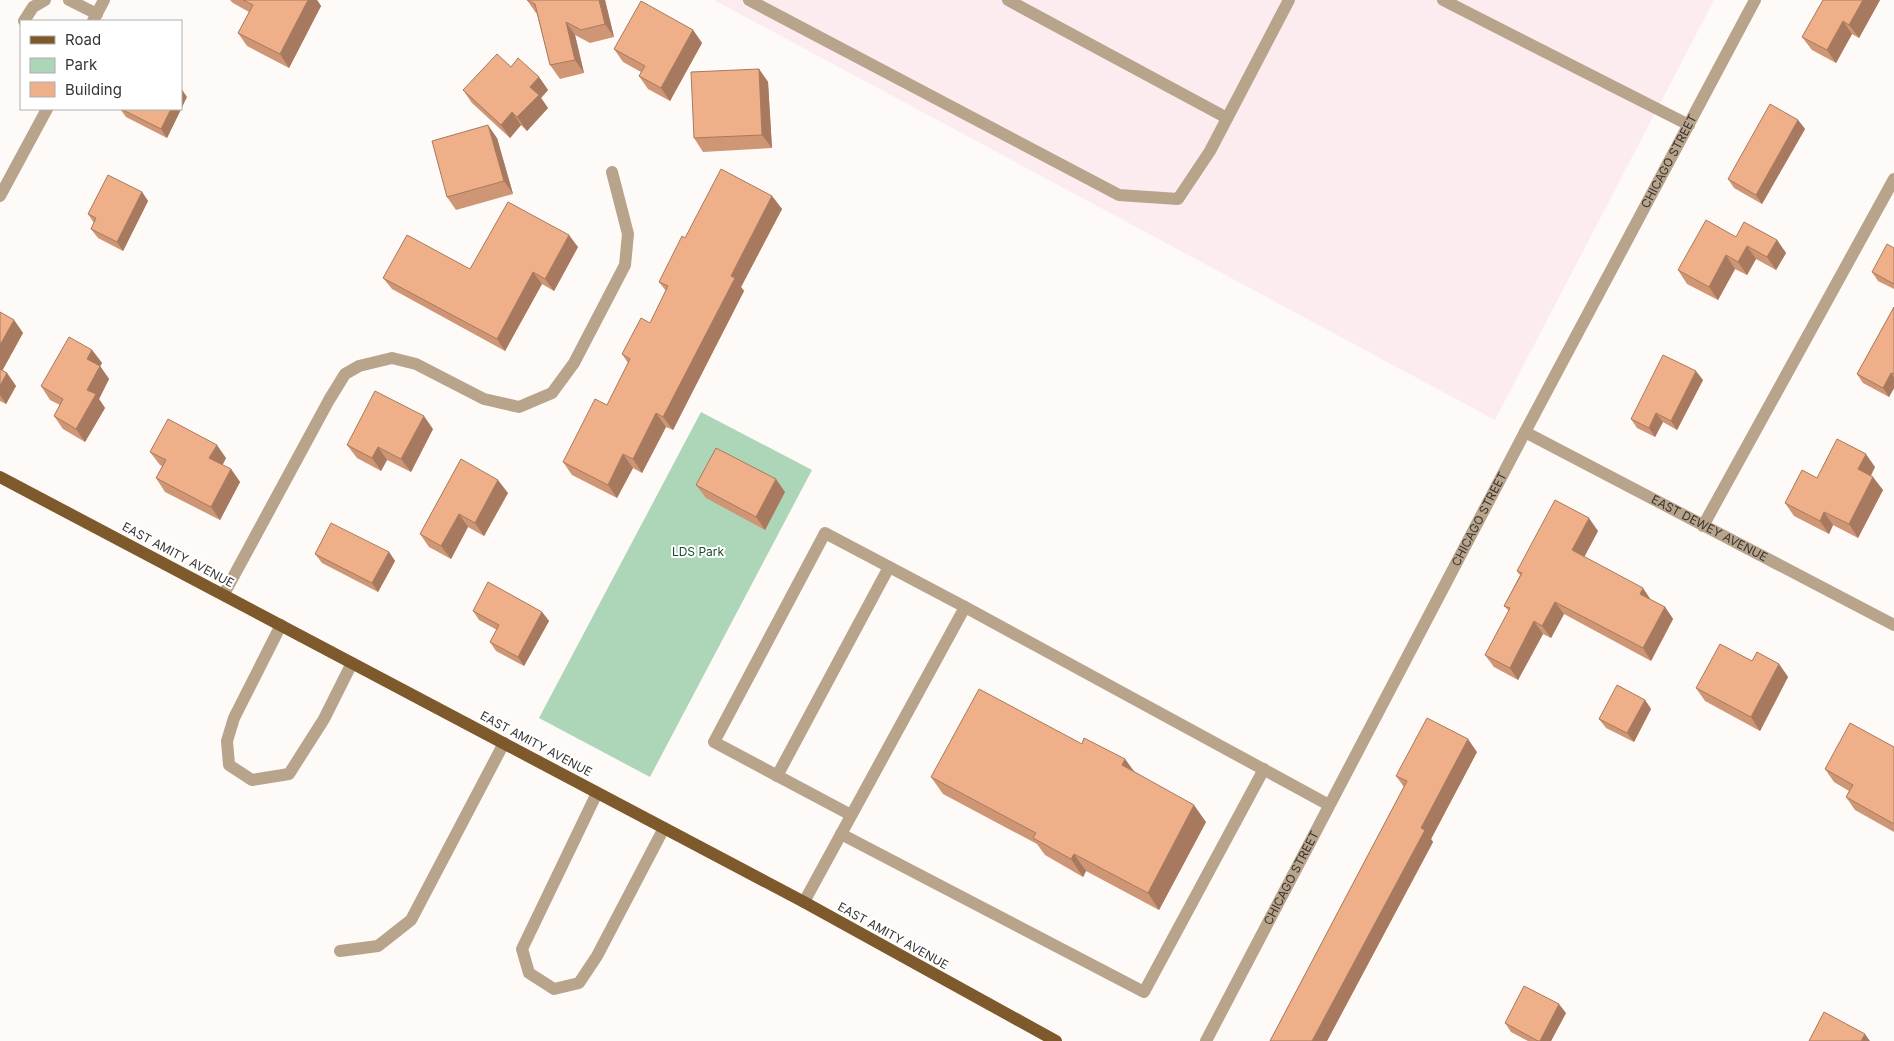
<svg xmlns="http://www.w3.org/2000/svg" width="1894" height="1041" viewBox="0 0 1894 1041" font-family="Inter,sans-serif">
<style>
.industrial{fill:#fcecef}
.green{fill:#add5b8}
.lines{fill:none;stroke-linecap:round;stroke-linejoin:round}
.minor{stroke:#b8a38b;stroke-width:12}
.major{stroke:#7e592c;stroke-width:12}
.wall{fill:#ce9675}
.shaded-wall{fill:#a77a5f}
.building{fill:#efaf88;stroke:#a77a5f}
.labels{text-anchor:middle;stroke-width:4;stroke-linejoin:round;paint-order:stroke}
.street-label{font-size:12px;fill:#373534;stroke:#fff}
.park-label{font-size:12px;fill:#1c4c2e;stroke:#fff}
</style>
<rect width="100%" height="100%" fill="#fefaf7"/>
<polygon class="industrial" points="714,0 1714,0 1495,420"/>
<polygon class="green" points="701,412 812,470 650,777 539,718"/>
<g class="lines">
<g class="minor">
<polyline points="69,0 97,14"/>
<polyline points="749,0 1119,195 1178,199 1210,151 1289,0"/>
<polyline points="1008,0 1227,118"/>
<polyline points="1443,0 1689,125"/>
<polyline points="24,21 33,7 45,0"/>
<polyline points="93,21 104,0"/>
<polyline points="0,196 47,109"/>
<path id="s1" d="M1525,432L1894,625"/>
<polyline points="1703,526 1894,179"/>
<polyline points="224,594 329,400 345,374 359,366 392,358 416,364 484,399 519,407 552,393 574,363 625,265 628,234 612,172"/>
<polyline points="281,625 234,718 227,741 229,765 252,780 289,774 324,719 352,663"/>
<polyline points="777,776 889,567"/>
<polyline points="597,793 522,949 529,973 554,989 579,983 597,956 664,828"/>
<polyline points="851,815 714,742 825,533 965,607"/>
<polyline points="841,834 1144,992 1264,769"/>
<polyline points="804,902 965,607 1329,805"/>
<polyline points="340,951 378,946 411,920 504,743"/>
<path id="s2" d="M1206,1041L1525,432L1755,0"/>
</g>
<polyline class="major" points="0,477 804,902 1056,1041"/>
</g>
<g class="wall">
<polygon points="230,0 317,0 321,6 289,68 247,46 238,33 249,12 233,3"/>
<polygon points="527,0 605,0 614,37 590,43 575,35 584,73 560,79 550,65 537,14 536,13"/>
<polygon points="1823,0 1880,0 1859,38 1852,34 1836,63 1812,50 1802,37"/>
<polygon points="693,30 702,43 670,101 648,89 639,76 641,72 623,62 614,49"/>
<polygon points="511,67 539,77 548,90 541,98 548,108 527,131 521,125 510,138 472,103 463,90"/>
<polygon points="759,69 768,82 772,148 703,152 694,138"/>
<polygon points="187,97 167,138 126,117 120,109 181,109"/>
<polygon points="1798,120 1805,129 1762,204 1734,188 1728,179"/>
<polygon points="497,138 513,194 456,210 447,197"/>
<polygon points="142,192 148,201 123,251 98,238 91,229 94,223 88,214"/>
<polygon points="772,196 782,209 741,287 744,291 673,430 666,427 642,473 633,468 617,498 572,475 563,462 607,405 628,363 622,354 650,323 666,291 659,282 685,238"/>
<polygon points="1736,237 1777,240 1786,253 1776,270 1756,259 1747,275 1735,269 1718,300 1687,284 1678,270"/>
<polygon points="578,247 554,291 542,284 505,351 392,289 383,278 470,269"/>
<polygon points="1894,248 1894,289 1878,281 1872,272"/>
<polygon points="1894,307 1894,388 1889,397 1863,383 1857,374"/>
<polygon points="0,312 14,320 23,333 2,370 7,373 16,386 6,404 0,401"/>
<polygon points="92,350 102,363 100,366 109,379 99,399 105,408 85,442 63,429 54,416 60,405 50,400 41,386"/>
<polygon points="1703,380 1677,430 1663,422 1655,437 1637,428 1631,419"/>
<polygon points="433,429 411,472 387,460 381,471 357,458 347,445"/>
<polygon points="150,452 226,458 222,465 231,469 240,482 220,520 165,492 156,478 162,466 160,465"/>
<polygon points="461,459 508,493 484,536 468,527 451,559 429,547 420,534"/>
<polygon points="1875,467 1871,476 1883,490 1858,538 1833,525 1829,534 1794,516 1785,503 1817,478"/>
<polygon points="696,485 785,492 765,530 706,498"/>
<polygon points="1598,531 1584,557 1651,600 1665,607 1673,619 1651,661 1564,614 1551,638 1543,634 1518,680 1494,667 1485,655 1509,611 1504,606 1520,575 1517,571"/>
<polygon points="389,552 395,561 378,592 322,563 315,554"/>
<polygon points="473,611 542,612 549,621 524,666 496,651 490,642 497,630 479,620"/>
<polygon points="1752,661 1779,664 1788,677 1760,731 1705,701 1696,688"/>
<polygon points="1645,700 1651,709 1634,742 1606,728 1599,719"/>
<polygon points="1082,744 1125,759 1134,771 1206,822 1159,910 1086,871 1083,877 1045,855 1037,844 943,794 931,777"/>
<polygon points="1894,747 1894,832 1855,810 1846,797 1849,791 1834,782 1825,769"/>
<polygon points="1477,752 1431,839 1433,842 1327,1041 1270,1041 1404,787 1396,776"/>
<polygon points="1566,1013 1551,1041 1528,1041 1511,1032 1505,1023"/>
</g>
<g class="shaded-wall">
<polygon points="308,0 317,0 321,6 289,68 280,54"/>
<polygon points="599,0 605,0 614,37 605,24"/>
<polygon points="1863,0 1880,0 1859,38 1849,25"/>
<polygon points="1843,21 1852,34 1836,63 1827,50"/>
<polygon points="566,22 575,35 584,73 575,60"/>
<polygon points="693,30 702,43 670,101 661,88"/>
<polygon points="759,69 768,82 772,148 762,135"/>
<polygon points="539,77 548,90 541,98 548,108 527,131 517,117 530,87"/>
<polygon points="181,88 187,97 167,138 161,129 171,109 181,109"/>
<polygon points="512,112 521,125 510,138 501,125"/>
<polygon points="1798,120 1805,129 1762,204 1756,195"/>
<polygon points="488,125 497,138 513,194 504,181"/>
<polygon points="142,192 148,201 123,251 117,242"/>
<polygon points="772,196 782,209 741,287 744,291 673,430 663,417 731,276"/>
<polygon points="569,235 578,247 554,291 545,279"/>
<polygon points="1777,240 1786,253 1776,270 1767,257"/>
<polygon points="1747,246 1756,259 1747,275 1738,262"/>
<polygon points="1726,255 1735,269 1718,300 1709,287"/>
<polygon points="533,272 542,284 505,351 497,339"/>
<polygon points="14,320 23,333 0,375 0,345"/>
<polygon points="92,350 102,363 97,372 87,359"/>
<polygon points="100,366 109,379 99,399 105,408 85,442 76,429 87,390"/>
<polygon points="1696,371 1703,380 1677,430 1671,421"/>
<polygon points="7,373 16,386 6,404 0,395 0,386"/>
<polygon points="1891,373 1894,377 1894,388 1889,397 1883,388"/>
<polygon points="656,413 666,427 642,473 633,459"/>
<polygon points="1656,413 1663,422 1655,437 1649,428"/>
<polygon points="424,416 433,429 411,472 401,459"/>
<polygon points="217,445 226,458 219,472 209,458"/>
<polygon points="378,447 387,460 381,471 372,458"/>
<polygon points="623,454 633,468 617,498 608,485"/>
<polygon points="1866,454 1875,467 1867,482 1858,469"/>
<polygon points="231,469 240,482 220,520 211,507"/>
<polygon points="1873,477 1883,490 1858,538 1849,524"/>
<polygon points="776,479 785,492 765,530 756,517"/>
<polygon points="498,480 508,493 484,536 475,523"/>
<polygon points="1824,512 1833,525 1829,534 1820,521"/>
<polygon points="459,514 468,527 451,559 441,546"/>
<polygon points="1589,518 1598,531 1581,563 1572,550"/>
<polygon points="389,552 395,561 378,592 372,583"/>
<polygon points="1643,588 1651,600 1640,594"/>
<polygon points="1555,602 1564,614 1551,638 1542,626"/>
<polygon points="1665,607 1673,619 1651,661 1643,648"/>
<polygon points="542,612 549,621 524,666 518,657"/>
<polygon points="1534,621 1543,634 1518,680 1510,668"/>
<polygon points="1779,664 1788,677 1760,731 1751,717"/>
<polygon points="1645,700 1651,709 1634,742 1627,733"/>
<polygon points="1468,739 1477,752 1431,839 1433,842 1327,1041 1312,1041 1421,828"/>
<polygon points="1125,759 1137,776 1122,765"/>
<polygon points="1194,805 1206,822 1159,910 1148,893"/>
<polygon points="1074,854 1086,871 1083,877 1071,859"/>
<polygon points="1559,1004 1566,1013 1551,1041 1540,1041"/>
<polygon points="1865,1034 1870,1041 1861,1041"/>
</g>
<g class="building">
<polygon points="243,0 308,0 280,54 238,33 253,5"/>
<polygon points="527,0 599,0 605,24 581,30 566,22 575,60 550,65 535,4"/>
<polygon points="1823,0 1863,0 1849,25 1843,21 1827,50 1802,37"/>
<polygon points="641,1 693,30 661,88 639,76 645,66 614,49"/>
<polygon points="497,54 511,67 518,58 539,77 530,87 539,95 517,117 512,112 501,125 463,90"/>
<polygon points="759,69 762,135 694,138 691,72"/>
<polygon points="1770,104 1798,120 1756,195 1728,179"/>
<polygon points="121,109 171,109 161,129"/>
<polygon points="488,125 504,181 447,197 432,141"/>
<polygon points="721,169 772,196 731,276 735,278 663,417 656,413 633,459 623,454 608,485 563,462 595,399 607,405 630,359 622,354 641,318 650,323 668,286 659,282 682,236 685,238"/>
<polygon points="108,175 142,192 117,242 91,229 96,218 88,214"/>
<polygon points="508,202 569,235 545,279 533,272 497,339 383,278 407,235 470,269"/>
<polygon points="1706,220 1736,237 1744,222 1777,240 1767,257 1747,246 1738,262 1726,255 1709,287 1678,270"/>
<polygon points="1887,244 1894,248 1894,284 1872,272"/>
<polygon points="1894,307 1894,374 1891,373 1883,388 1857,374"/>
<polygon points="0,312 14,320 0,345"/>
<polygon points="69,337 92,350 87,359 100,366 87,390 96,394 76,429 54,416 63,399 41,386"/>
<polygon points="1663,355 1696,371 1671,421 1656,413 1649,428 1631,419"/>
<polygon points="0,369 7,373 0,386"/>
<polygon points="375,391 424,416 401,459 378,447 372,458 347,445"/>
<polygon points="168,419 217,445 209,458 231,469 211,507 156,478 166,460 150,452"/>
<polygon points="1837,439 1866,454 1858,469 1873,477 1849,524 1824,512 1820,521 1785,503 1802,470 1817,478"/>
<polygon points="716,448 776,479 756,517 696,485"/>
<polygon points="461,459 498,480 475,523 459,514 441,546 420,534"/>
<polygon points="1555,500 1589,518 1572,550 1643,588 1640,594 1665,607 1643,648 1555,602 1542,626 1534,621 1510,668 1485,655 1510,608 1504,606 1522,573 1517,571"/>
<polygon points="331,523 389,552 372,583 315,554"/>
<polygon points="488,582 542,612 518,657 490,642 499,625 473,611"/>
<polygon points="1720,644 1752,661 1757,652 1779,664 1751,717 1696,688"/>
<polygon points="1617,685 1645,700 1627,733 1599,719"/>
<polygon points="979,689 1082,744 1084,738 1125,759 1122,765 1194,805 1148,893 1074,854 1071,859 1033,838 1036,833 931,777"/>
<polygon points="1427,718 1468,739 1421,828 1425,830 1312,1041 1270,1041 1407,781 1396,776"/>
<polygon points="1850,723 1894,747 1894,824 1846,797 1853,785 1825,769"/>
<polygon points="1524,986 1559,1004 1540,1041 1538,1041 1505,1023"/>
<polygon points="1824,1012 1865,1034 1861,1041 1809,1041"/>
</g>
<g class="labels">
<g class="street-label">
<text dy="4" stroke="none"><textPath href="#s2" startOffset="994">CHICAGO STREET</textPath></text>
<text dy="4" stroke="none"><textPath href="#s2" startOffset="589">CHICAGO STREET</textPath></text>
<text dy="4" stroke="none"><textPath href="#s1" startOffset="208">EAST DEWEY AVENUE</textPath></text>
<text transform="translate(178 555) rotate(28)" y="4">EAST AMITY AVENUE</text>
<text transform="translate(536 744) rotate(28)" y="4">EAST AMITY AVENUE</text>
<text dy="4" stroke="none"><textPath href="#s2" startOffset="184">CHICAGO STREET</textPath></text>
<text transform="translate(893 936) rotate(29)" y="4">EAST AMITY AVENUE</text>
</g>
<g class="park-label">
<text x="698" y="556">LDS Park</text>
</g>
</g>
<rect x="20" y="20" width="162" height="90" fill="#ffffff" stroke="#afaeae"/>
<rect x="30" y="36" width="25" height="8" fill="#7e592c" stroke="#afaeae"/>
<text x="65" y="45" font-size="15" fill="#373534">Road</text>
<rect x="30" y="58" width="25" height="15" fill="#add5b8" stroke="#afaeae"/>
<text x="65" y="70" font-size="15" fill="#373534">Park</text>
<rect x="30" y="82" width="25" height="15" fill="#efaf88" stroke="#afaeae"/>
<text x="65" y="95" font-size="15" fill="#373534">Building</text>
</svg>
